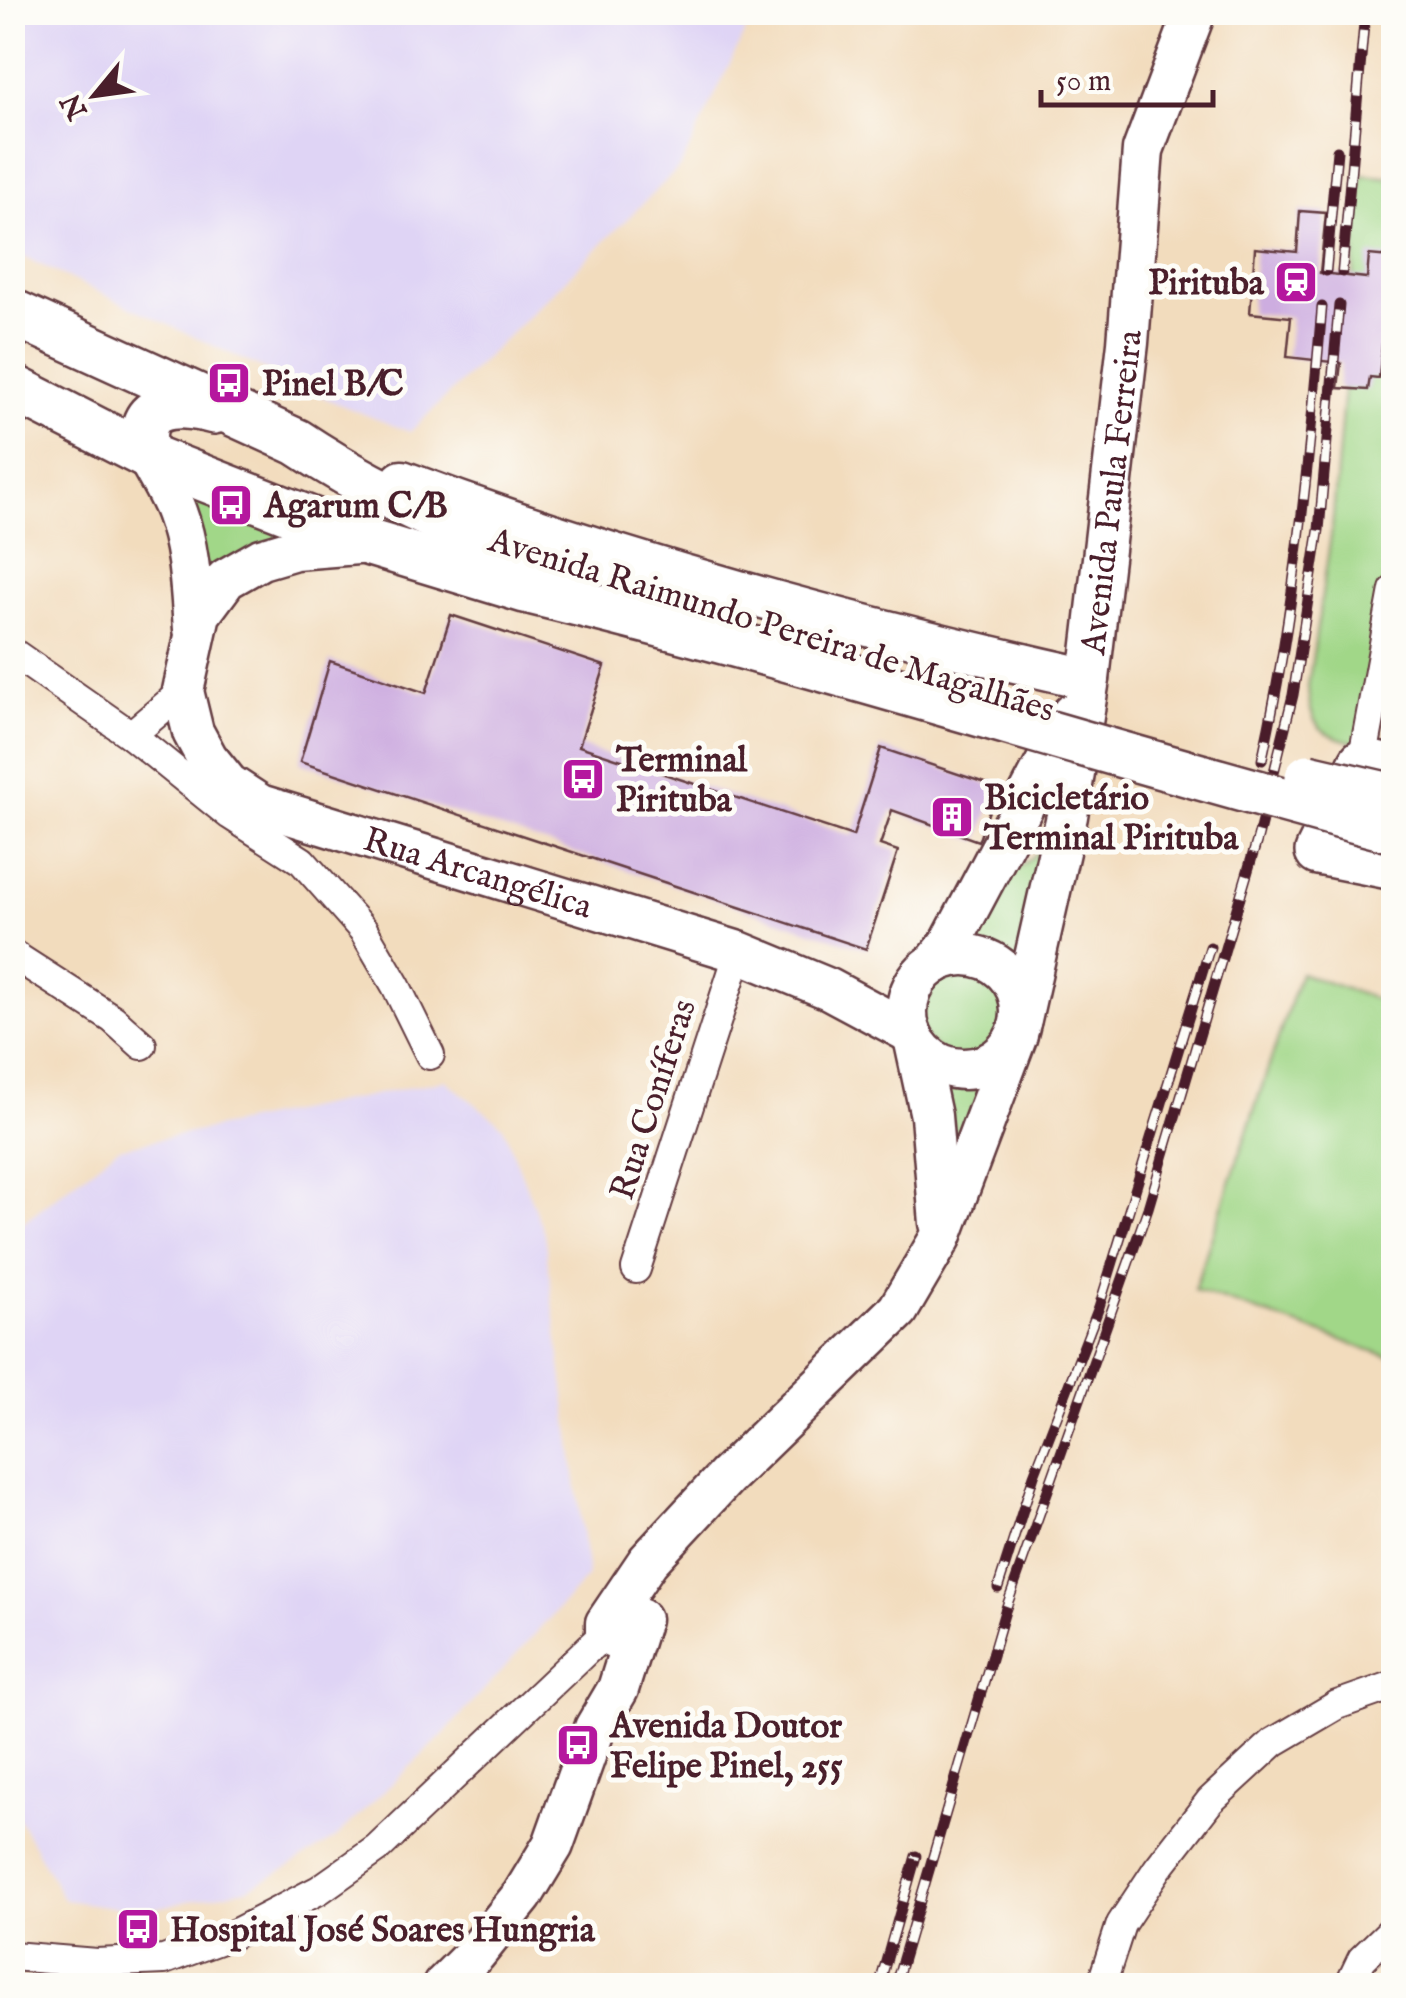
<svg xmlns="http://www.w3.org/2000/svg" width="1406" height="1998" viewBox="0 0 1406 1998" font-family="'IM FELL English',serif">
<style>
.built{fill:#dfd4f5}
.green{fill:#a1d788;stroke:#767b5a;stroke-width:2.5}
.building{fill:#cdade0}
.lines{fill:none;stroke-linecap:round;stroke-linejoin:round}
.street-casing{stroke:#633b41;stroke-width:32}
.secondary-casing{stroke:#633b41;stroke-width:45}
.primary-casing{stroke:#633b41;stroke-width:50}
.street{stroke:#fff;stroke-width:28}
.secondary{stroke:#fff;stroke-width:40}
.primary{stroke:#fff;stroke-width:45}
.rail-casing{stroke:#4a1f2b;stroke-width:11}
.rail{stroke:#fdfcf7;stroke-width:8;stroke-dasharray:22;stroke-linecap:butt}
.primary-bridge-casing{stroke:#633b41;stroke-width:50;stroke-linecap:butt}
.primary-bridge{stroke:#fff;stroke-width:45}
.labels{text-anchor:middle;stroke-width:10;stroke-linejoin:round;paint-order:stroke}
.poi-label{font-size:35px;font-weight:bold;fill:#4a1f2b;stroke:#fdfcf7;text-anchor:start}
.street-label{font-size:35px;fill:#4a1f2b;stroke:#fdfcf7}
</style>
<rect width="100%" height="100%" fill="#fdfcf7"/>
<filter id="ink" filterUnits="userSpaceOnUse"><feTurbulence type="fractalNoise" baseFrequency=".01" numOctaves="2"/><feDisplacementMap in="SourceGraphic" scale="20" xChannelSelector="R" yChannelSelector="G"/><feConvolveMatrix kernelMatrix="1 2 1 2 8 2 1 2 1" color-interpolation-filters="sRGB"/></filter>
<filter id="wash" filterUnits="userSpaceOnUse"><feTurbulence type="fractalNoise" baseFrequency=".0048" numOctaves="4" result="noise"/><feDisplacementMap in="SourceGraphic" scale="40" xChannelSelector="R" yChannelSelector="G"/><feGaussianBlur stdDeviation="2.25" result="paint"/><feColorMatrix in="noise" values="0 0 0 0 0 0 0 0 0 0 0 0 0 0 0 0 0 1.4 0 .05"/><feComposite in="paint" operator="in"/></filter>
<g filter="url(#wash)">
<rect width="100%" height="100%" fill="#f2dcbd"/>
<g class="built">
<polygon points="12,13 13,12 754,13 681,166 410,432 336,403 13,252 12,99 18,72 13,53"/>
<polygon points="445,1080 503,1126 544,1233 588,1576 438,1740 334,1839 284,1870 246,1889 141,1911 64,1900 13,1808 13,1230 118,1148"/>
</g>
<g class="green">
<path d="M1362,175L1393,178L1394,518L1362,744C1322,735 1310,730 1308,686L1332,529Z"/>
<polygon points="172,485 333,536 204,593"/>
<path d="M1043,847L1018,984C1004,959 982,953 956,943L1000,877L1021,866Z"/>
<circle cx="962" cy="1013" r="44"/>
<polygon points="1300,973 1393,1005 1393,1358 1194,1290"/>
<path d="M922,1059C946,1074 962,1077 990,1072L957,1143Z"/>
</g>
<g id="blocks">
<g class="building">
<polygon points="1300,211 1326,213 1320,273 1367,278 1369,255 1390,257 1379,378 1370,377 1368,390 1338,388 1341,363 1287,357 1291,317 1250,313 1255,248 1297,252"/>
<polygon points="451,615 605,666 579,746 853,836 881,748 997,787 980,837 978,841 892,810 880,845 898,851 866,949 300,762 330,661 426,693"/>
</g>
</g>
</g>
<g filter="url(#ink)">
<use href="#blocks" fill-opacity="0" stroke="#633b41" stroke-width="2.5"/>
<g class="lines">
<g class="street-casing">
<g id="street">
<polyline points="12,652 131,735 230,815 302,861 364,931 396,986 430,1055"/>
<polyline points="131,735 183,691"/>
<polyline points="1362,762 1394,590"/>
<polyline points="12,954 113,1019 142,1045"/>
<polyline points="636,1269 739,952"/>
<polyline points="12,1956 96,1963 164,1960 232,1935 319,1890 377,1849 606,1632"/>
<polyline points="1101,1986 1121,1924 1158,1868 1210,1801 1274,1742 1337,1705 1394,1685"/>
<polyline points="1349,1986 1362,1959 1394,1928"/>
</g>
</g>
<g class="secondary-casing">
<g id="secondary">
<path d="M147,456C157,475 169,493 176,512C190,549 191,590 194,629"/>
<path d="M402,481C625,565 857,627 1089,679"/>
<path id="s1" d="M370,543L295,549L261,559L226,579L200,614L183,691L193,732L207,758L228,784L260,805L739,952L829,989L911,1033"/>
<circle cx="964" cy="1012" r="57"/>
<polyline points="935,963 950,944 1072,714"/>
<path id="s2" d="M1021,1019L1067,816L1089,679L1128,343L1143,150L1195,12"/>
<polyline points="915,1042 931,1116 940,1223"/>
<polyline points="632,1637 613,1638 606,1632 606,1623 648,1561 726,1477 898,1310 941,1237 1017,1035"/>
<polyline points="443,1986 476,1953 522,1896 553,1845 595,1728 618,1689 640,1619"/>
</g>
</g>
<g class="primary-casing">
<g id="primary">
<path d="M12,312L297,442C398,509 494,544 607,581"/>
<polyline points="12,387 147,456 370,543 525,590 590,606"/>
<path d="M147,456C131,403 174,400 214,411"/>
<polyline points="1394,769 1362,762 1318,852 1394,867"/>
</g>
</g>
<use href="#street" class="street"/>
<use href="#secondary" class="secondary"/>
<use href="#primary" class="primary"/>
<g class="rail-casing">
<g id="rail">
<polyline points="1326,271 1337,151"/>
<polyline points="1342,272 1365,12"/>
<path d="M1262,760C1295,610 1309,459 1322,307"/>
<polyline points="998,1588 1034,1475 1099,1307 1210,947"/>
<polyline points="879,1986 916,1856"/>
<polyline points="895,1986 1005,1611 1148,1208 1258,837 1293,695 1319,530 1339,305"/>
</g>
</g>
<use href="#rail" class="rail"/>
<g class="primary-bridge-casing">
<g id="primary-bridge">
<path d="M590,606C860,674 1125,760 1394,830"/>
<polyline points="1308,777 1394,797"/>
</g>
</g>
<use href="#primary-bridge" class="primary-bridge"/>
</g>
</g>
<defs>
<g id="station-square" transform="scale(2.25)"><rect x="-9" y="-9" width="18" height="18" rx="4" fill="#b5179e" stroke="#fdfcf7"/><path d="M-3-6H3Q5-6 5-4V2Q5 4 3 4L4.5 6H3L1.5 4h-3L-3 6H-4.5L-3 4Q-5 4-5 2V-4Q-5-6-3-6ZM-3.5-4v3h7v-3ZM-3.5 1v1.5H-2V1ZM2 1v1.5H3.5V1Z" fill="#fff"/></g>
<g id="bus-square" transform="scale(2.25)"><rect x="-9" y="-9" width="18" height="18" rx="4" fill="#b5179e" stroke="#fdfcf7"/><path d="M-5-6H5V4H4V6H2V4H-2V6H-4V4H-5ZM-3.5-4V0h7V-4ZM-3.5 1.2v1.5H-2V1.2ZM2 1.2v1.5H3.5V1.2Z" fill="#fff"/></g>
<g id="building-square" transform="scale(2.25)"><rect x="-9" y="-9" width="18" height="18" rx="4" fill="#b5179e" stroke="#fdfcf7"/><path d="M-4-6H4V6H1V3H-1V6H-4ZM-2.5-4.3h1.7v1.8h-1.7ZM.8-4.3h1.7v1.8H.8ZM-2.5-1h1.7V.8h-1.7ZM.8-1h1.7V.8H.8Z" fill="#fff"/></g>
</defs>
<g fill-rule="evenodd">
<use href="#station-square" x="1296" y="282"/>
<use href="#bus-square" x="229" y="383"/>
<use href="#bus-square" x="231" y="505"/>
<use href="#bus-square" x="583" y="779"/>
<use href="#building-square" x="952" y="817"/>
<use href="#bus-square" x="578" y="1745"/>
<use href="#bus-square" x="138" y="1929"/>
</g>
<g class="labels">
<g class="poi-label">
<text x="1264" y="294" text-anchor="end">Pirituba</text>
<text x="262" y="395">Pinel B/C</text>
<text x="264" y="517">Agarum C/B</text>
<text x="616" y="771">Terminal<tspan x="616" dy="40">Pirituba</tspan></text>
<text x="984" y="809">Bicicletário<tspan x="984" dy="40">Terminal Pirituba</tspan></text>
<text x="610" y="1737">Avenida Doutor<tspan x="610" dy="40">Felipe Pinel, 255</tspan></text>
<text x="170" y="1941">Hospital José Soares Hungria</text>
</g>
<g class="street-label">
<text dy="12" stroke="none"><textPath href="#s2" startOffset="535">Avenida Paula Ferreira</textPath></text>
<text transform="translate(772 624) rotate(17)" y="12">Avenida Raimundo Pereira de Magalhães</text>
<text dy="12" stroke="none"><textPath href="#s1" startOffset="645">Rua Arcangélica</textPath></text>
<text transform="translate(652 1099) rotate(-72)" y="12">Rua Coníferas</text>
</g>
</g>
<rect width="1406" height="1998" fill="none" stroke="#fdfcf7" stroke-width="50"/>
<g transform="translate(95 95) rotate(241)" stroke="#fdfcf7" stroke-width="8" paint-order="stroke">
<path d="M0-8L18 38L0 25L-18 38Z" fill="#4a1f2b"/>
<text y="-15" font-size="28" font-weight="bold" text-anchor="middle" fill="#4a1f2b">N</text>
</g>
<path d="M1041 90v15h172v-15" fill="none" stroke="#4a1f2b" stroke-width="5"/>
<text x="1056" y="90" font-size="30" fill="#4a1f2b" stroke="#fdfcf7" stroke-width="8" paint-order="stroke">50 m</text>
</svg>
